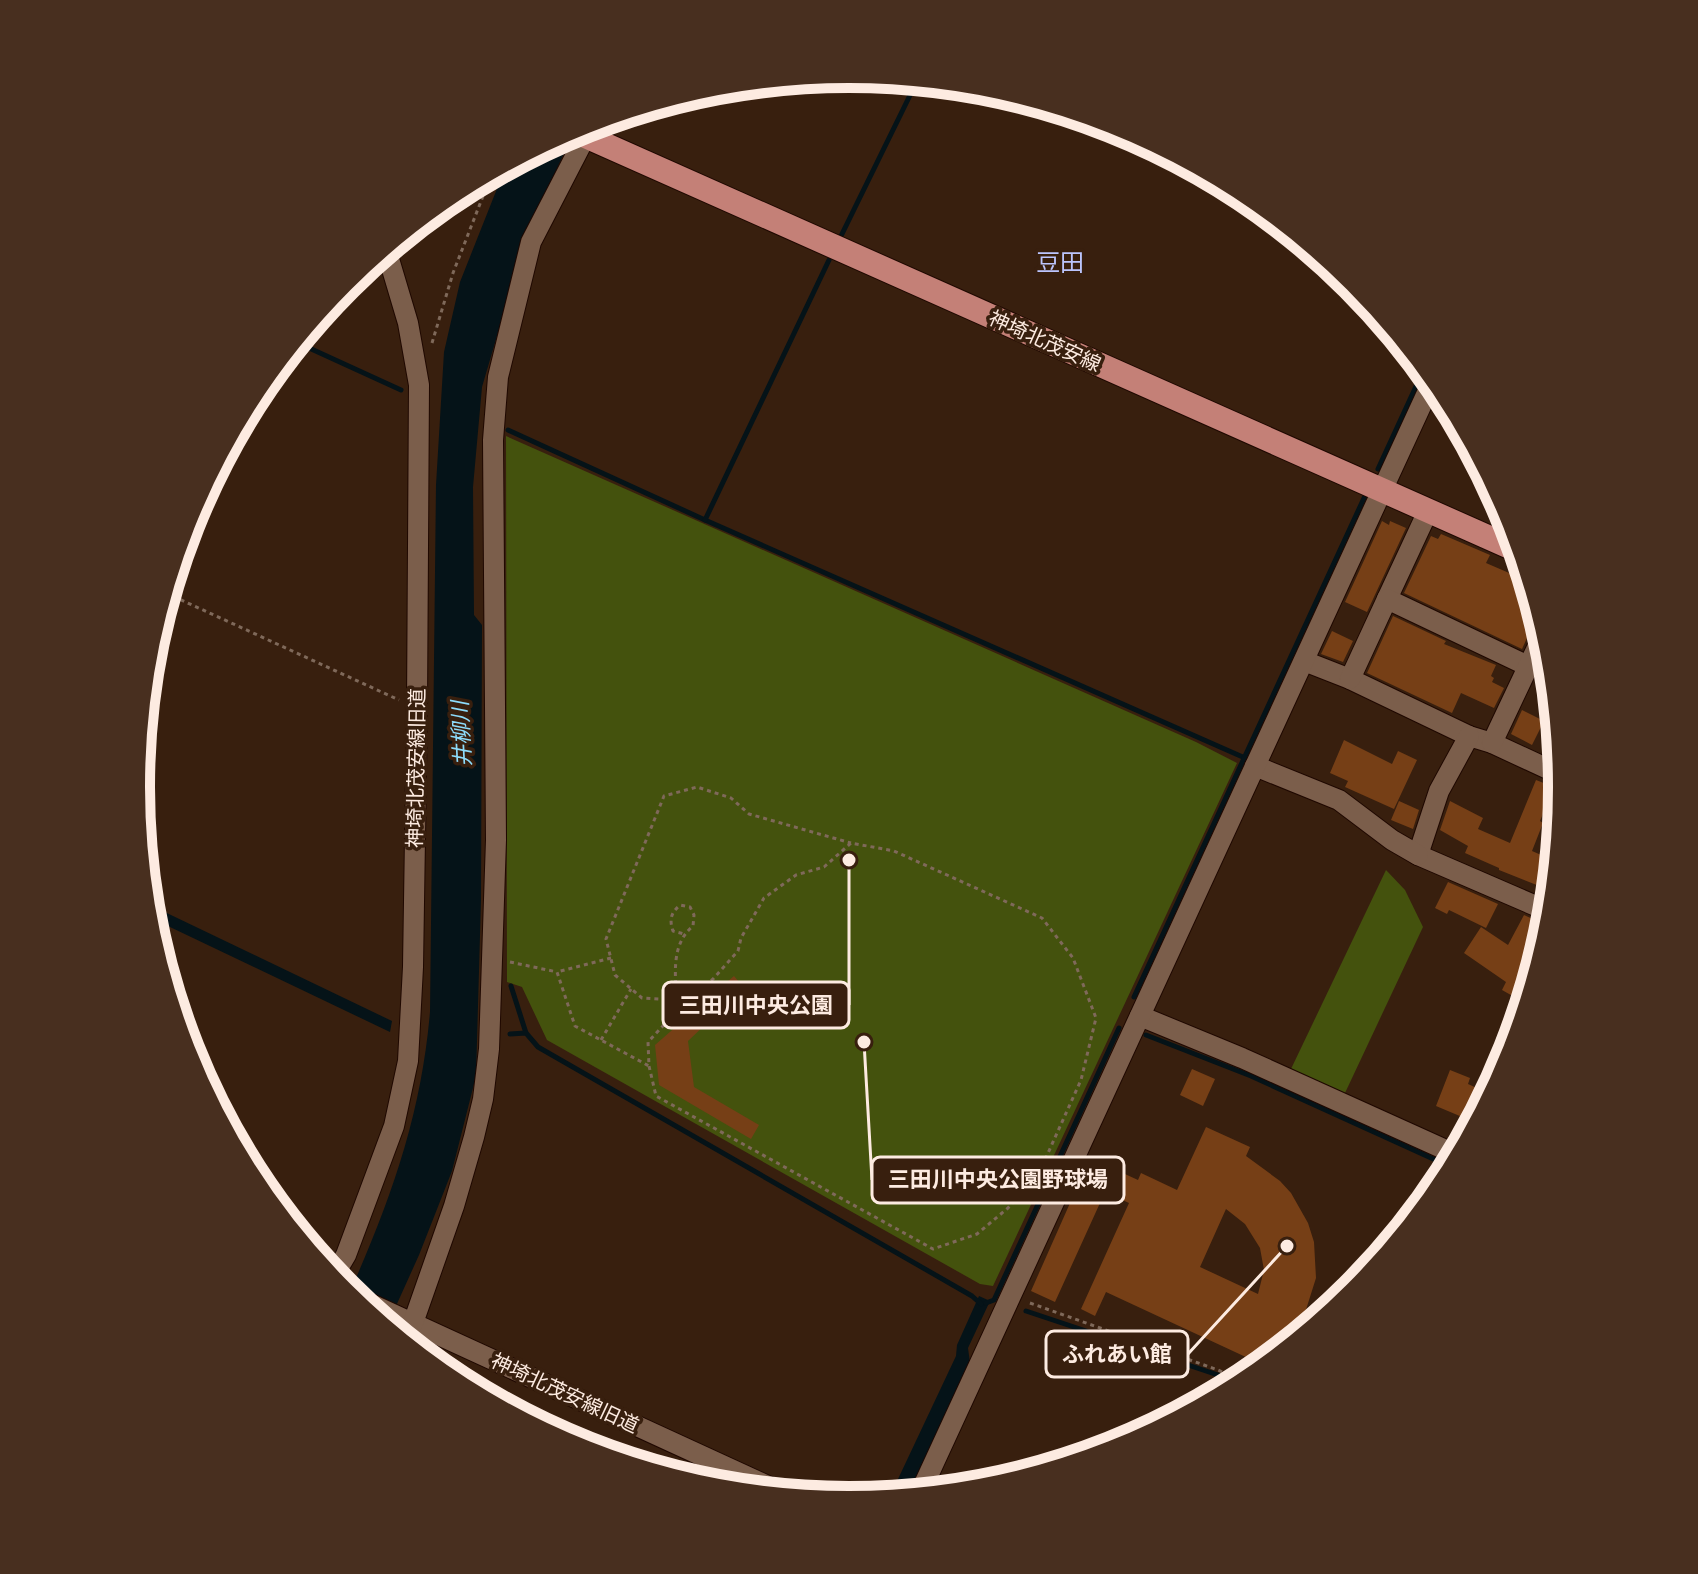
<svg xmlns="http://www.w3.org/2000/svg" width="1698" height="1574" viewBox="0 0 1698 1574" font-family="'PT Sans Narrow','Noto Sans JP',sans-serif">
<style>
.green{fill:#44520d}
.water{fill:#051318}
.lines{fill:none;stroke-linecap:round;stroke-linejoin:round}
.stream{stroke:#051318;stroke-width:5}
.building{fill:#763f16;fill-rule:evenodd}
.minor-casing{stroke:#1f0800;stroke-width:22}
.major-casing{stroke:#1f0800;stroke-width:26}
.path{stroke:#7f695a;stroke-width:3;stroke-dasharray:4 4;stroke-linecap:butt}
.minor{stroke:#7b5e4b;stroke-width:20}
.major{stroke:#c48077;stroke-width:24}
.labels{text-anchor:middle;stroke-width:7;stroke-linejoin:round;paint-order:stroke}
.street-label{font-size:20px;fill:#fdebe1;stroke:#381f0e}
.water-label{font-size:22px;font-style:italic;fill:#8ddcfb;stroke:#381f0e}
.quarter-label{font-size:24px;fill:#bcc5fd;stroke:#381f0e}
.rim{fill:none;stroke:#fdebe1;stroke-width:10}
.leader{fill:none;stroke:#fdebe1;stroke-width:3}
.callout-dot{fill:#fdebe1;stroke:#381f0e;stroke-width:3}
.callout{fill:#381f0e;stroke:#fdebe1;stroke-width:3}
.callout-label{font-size:22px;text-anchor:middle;font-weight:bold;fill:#fdebe1}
</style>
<rect width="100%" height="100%" fill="#381f0e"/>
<g class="green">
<polygon points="506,436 1196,742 1237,763 993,1286 980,1284 547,1040 522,987 507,982"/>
<polygon points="1386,870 1405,890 1423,927 1345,1093 1291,1069"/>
</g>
<g class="water">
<path d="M576,128L528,230L482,387L473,487L474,615L482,625L481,900L476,1076L452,1171L419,1255L387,1326L349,1294C391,1199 421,1116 430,1012L436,485L444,352L460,282L506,166Z"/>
<polygon points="148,904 392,1021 390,1032 149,917"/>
<polygon points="979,1296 990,1301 968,1348 970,1363 908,1494 890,1496 956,1356 957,1345"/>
</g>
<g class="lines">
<g class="stream">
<polyline points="841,236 917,81"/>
<polyline points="296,342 401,390"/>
<polyline points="508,430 705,520 1245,758"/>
<polyline points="1378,469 1424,369"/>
<polyline points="705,520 829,260"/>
<polyline points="511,986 526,1033"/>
<polyline points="1134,997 1365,496"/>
<polyline points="510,1034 526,1033 538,1047 972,1296 981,1304"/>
<polyline points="1146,1035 1251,1076 1451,1167"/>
<polyline points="986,1303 994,1300 1119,1028"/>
<polyline points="1026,1311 1218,1375 1237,1384"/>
</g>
</g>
<g class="building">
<polygon points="1382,521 1389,525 1390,521 1406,528 1367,612 1345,602"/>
<polygon points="1441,534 1490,555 1486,563 1528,581 1540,621 1532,627 1522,649 1404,593 1431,536 1438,539"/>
<polygon points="1393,616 1446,641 1444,644 1496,665 1491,676 1494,678 1492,682 1504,688 1494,708 1461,693 1452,713 1367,673"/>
<polygon points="1332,631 1353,641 1343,662 1321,654"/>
<polygon points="1522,710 1544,721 1532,745 1511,734"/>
<polygon points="1344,740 1392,764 1398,751 1417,760 1394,809 1345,787 1348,781 1330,773"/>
<polygon points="1536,780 1554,787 1540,821 1543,823 1532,851 1555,861 1552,891 1499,870 1499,868 1465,853 1468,846 1440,830 1450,801 1483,818 1478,829 1510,843"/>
<polygon points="1399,801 1419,810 1413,829 1391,820"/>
<polygon points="1448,882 1498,904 1486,928 1449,910 1447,914 1435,908"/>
<polygon points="1524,915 1548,926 1525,1003 1502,990 1506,982 1464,953 1481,927 1508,945"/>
<polygon points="734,976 744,988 688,1041 694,1087 759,1125 751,1139 659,1085 655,1045"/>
<polygon points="1192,1069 1215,1079 1203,1106 1180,1095"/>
<polygon points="1450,1070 1470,1078 1468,1084 1490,1094 1474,1122 1436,1106"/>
<path d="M1206,1127L1250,1147L1246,1156L1280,1181L1291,1193L1308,1223L1314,1242L1316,1278L1304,1316L1317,1321L1263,1365L1106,1292L1095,1316L1081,1309L1129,1203L1105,1192L1055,1302L1031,1291L1090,1158L1138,1180L1141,1173L1177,1190ZM1226,1209L1245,1224L1260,1248L1264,1270L1258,1294L1200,1267Z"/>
</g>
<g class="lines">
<g class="minor-casing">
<g id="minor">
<polyline points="1387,599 1428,511"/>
<polyline points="1304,661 1350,679 1469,736 1492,743 1561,775"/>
<polyline points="1350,679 1387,599 1528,666"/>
<polyline points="1469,736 1439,791 1418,855 1550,912"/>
<polyline points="1492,743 1544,633"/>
<polyline points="1255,766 1339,800 1392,840 1418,855"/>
<polyline points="1140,1016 1242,1058 1457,1155"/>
<polyline points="333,1277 346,1255 394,1126 408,1061 413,967 417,708 419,385 408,323 386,249"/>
<polyline points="347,1293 783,1493"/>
<polyline points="403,1339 413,1323 454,1206 474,1137 483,1099 489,1049 496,840 493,440 498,377 531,242 592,124"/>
<polyline points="920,1493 1433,380"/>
</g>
</g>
<g class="major-casing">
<polyline id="major" points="572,130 1519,551"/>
</g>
<g class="path">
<polyline points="432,343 453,273 492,173"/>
<polyline points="166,593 399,700"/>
<polyline points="611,958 557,972 575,1026 649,1066"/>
<polyline points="510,962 557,972"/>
<path d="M677,1000C675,975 671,944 693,926L694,915L690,907L680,905C671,913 669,919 673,931L684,934"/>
<polyline points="686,1001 648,1042 649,1066 656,1096 933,1249 977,1234 1008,1208 1039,1173 1081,1080 1096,1018 1073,958 1042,918 894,851 851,843 824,867 796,875 764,898 741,938 738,951 713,979 686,1001 642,998 615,975 606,939 664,796 697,787 731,798 749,814 851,843"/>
<polyline points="601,1040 631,989"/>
<polyline points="1030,1303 1218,1370 1242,1381"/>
</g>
<use href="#minor" class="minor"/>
<use href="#major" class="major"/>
</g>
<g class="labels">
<g class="street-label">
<text transform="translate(1045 341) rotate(24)" y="7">神埼北茂安線</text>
<text transform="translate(416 768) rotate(-89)" y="7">神埼北茂安線旧道</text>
<text transform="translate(565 1393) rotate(25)" y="7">神埼北茂安線旧道</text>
</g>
<g class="water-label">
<text transform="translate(461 734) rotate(-93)" y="8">井柳川</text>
</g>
<g class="quarter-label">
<text x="1060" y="271">豆田</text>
</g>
</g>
<path d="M0 0H1698V1574H0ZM150 787a699 699 0 1 1 1398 0a699 699 0 1 1-1398 0Z" fill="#482f1f" fill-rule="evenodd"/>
<path class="rim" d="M150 787a699 699 0 1 1 1398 0a699 699 0 1 1-1398 0Z"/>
<path class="leader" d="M849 860L849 1005M864 1042L872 1180M1287 1246L1188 1354"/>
<g class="callout-dot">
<circle cx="849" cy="860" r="8"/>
<circle cx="864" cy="1042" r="8"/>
<circle cx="1287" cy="1246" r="8"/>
</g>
<g class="callout">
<rect x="663" y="982" width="186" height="46" rx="8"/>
<rect x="872" y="1157" width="252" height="46" rx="8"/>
<rect x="1046" y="1331" width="142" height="46" rx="8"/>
</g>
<g class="callout-label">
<text x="756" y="1013">三田川中央公園</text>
<text x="998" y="1187">三田川中央公園野球場</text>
<text x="1117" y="1362">ふれあい館</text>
</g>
</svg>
